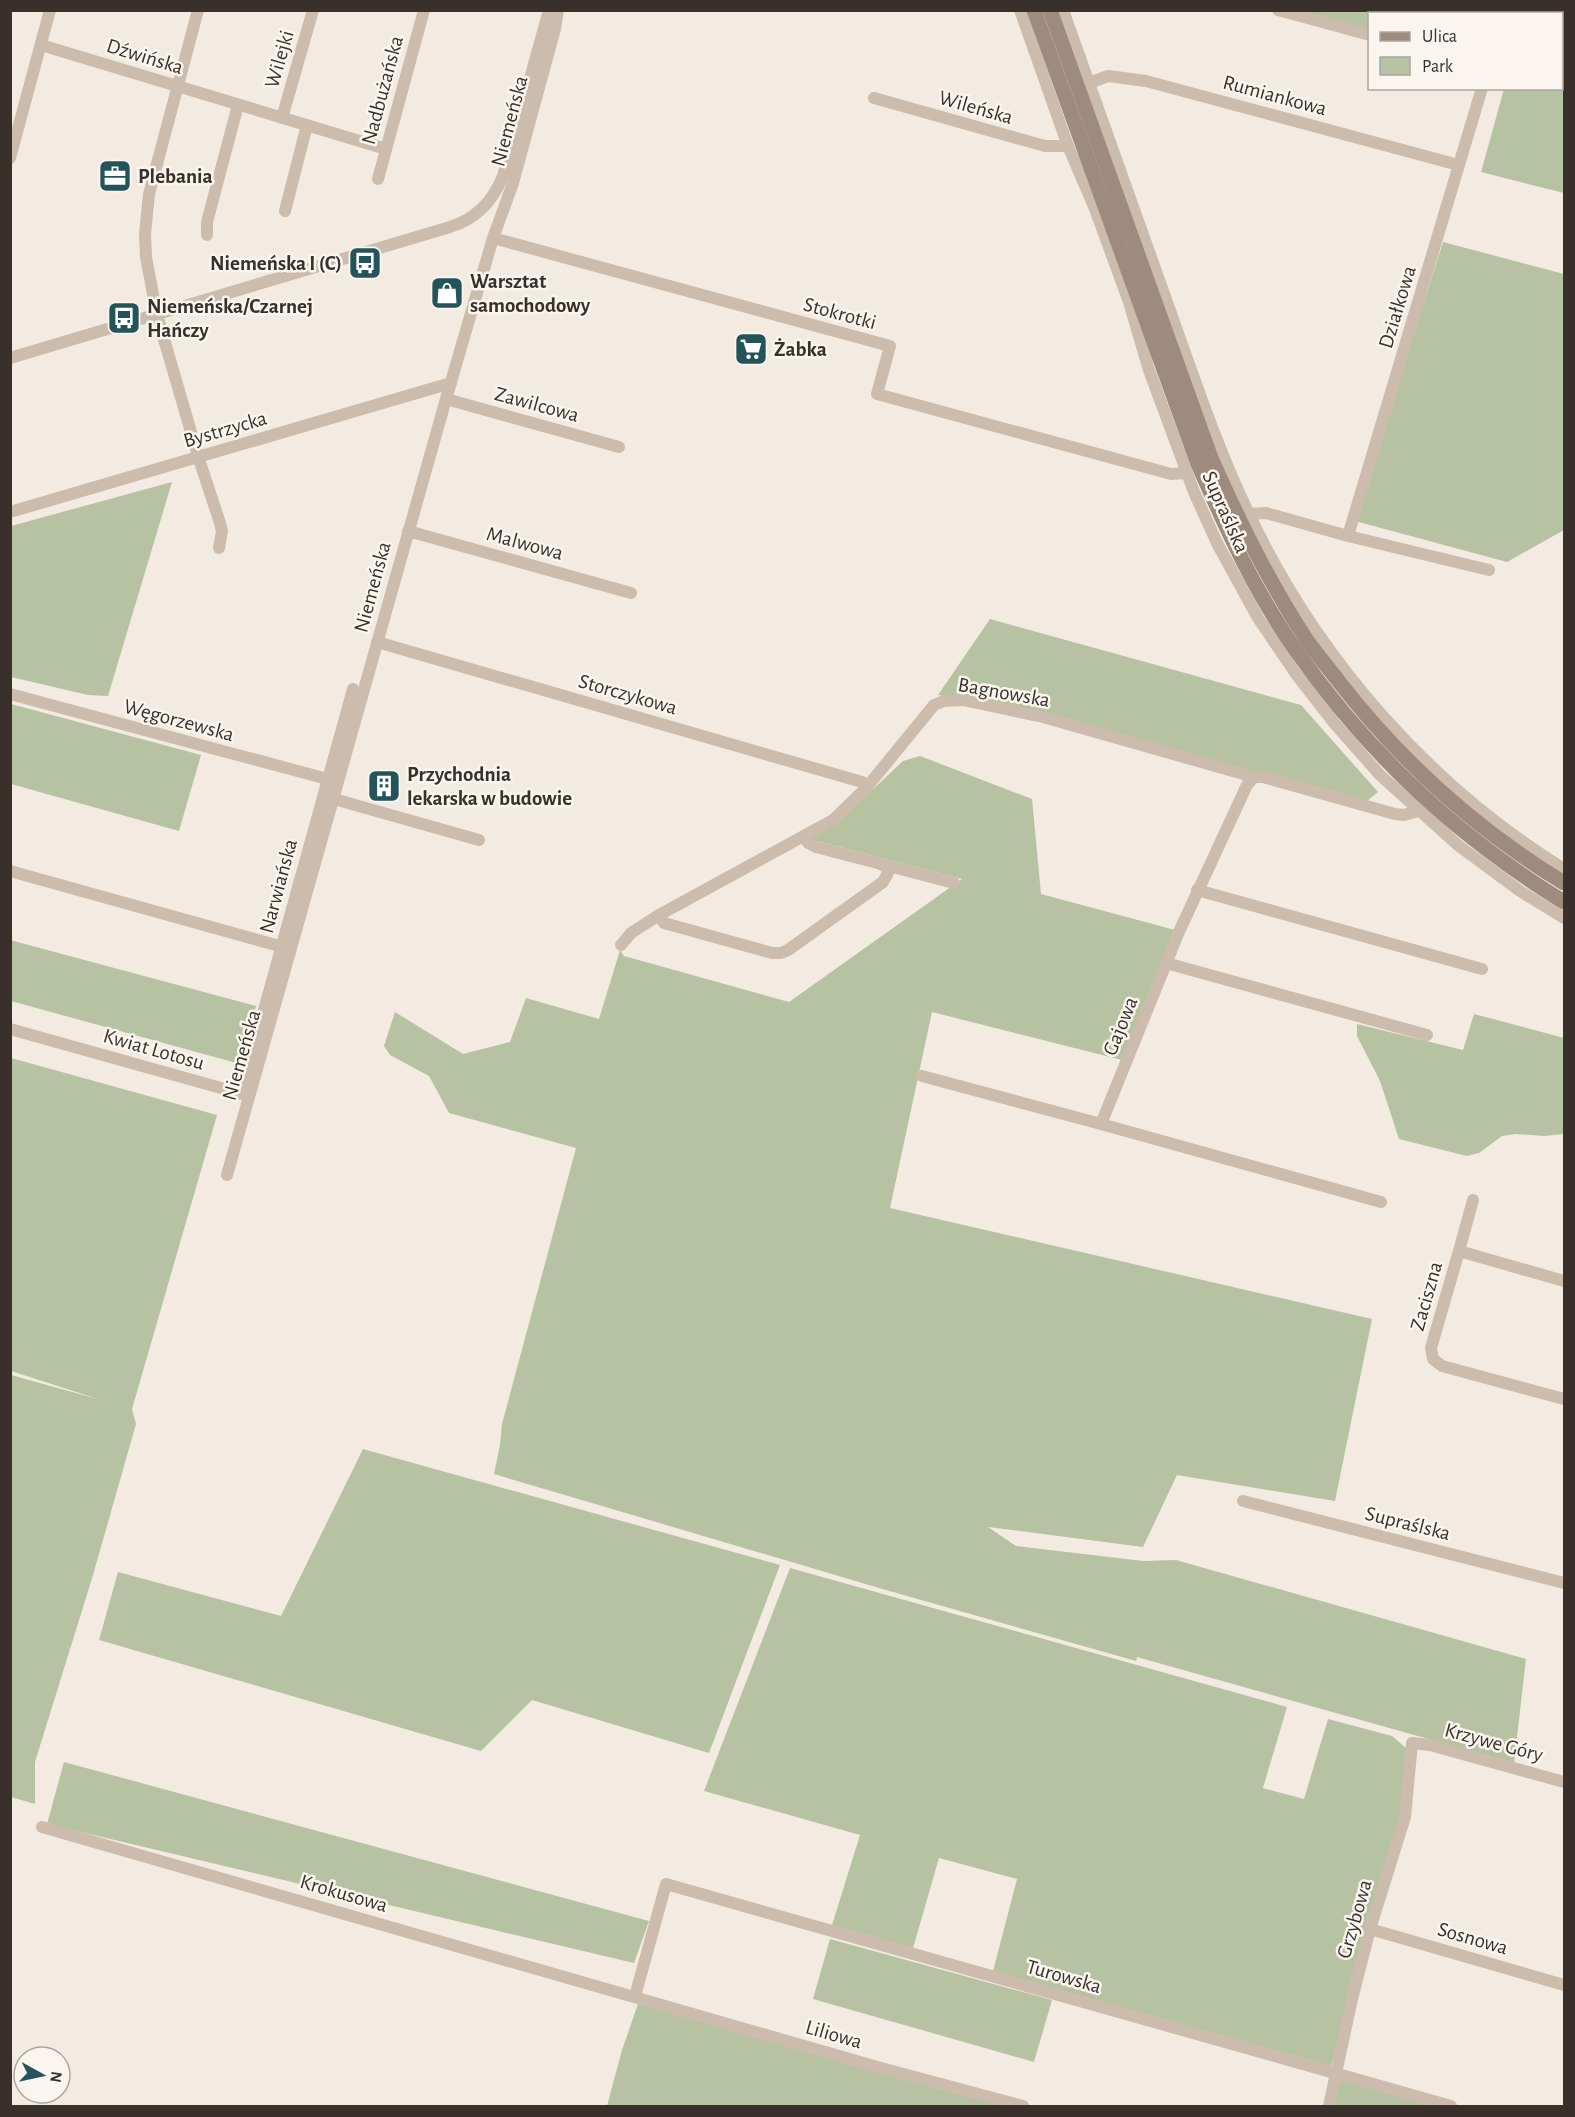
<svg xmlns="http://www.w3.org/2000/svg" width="1575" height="2117" viewBox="0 0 1575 2117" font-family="'Alegreya Sans',sans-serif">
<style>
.green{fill:#b6c2a1}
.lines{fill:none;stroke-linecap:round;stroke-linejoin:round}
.street{stroke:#cbbcad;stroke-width:12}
.secondary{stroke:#9f8b7e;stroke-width:15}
.labels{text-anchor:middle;stroke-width:5;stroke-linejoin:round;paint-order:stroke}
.street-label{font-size:21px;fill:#3a302b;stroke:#faf5ee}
.poi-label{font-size:21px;font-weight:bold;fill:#3a302b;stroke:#faf5ee;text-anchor:start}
</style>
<rect width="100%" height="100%" fill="#f3ebe1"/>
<g class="green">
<polygon points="1296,11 1564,11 1564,193 1481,172 1504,89 1562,88 1562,14 1370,14 1369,30"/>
<polygon points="1443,242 1564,274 1564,530 1507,562 1355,521"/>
<polygon points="172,482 108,696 88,695 11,677 11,526"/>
<polygon points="990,619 1301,705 1378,792 1367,801 957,698 938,695"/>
<polygon points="11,704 201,755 179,831 11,784"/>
<polygon points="920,756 1032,799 1041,894 1175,930 1122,1060 932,1012 890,1208 1372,1319 1335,1501 1177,1475 1143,1547 988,1527 1016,1546 1143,1561 1176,1560 1526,1659 1514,1763 1137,1657 1136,1661 879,1588 494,1474 500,1445 502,1424 576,1148 449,1113 429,1076 390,1055 384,1046 395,1012 463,1054 510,1042 526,998 599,1019 620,950 624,956 789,1002 962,879 809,839 836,824 903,761"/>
<polygon points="10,940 256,1006 240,1064 11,1001"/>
<polygon points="1474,1014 1564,1038 1564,1134 1544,1136 1516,1134 1502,1136 1479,1153 1467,1156 1399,1139 1380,1081 1357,1036 1357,1024 1463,1050"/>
<polygon points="11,1058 217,1115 132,1409 136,1424 93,1575 35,1762 35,1804 11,1797 11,1375 101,1400 11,1371"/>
<polygon points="363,1449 780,1565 709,1753 532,1700 481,1751 99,1640 118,1572 281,1616"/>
<polygon points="790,1568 1287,1707 1263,1788 1304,1799 1328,1719 1392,1736 1406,1748 1403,1804 1331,2066 993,1971 1017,1879 939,1858 913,1948 832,1925 860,1835 704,1791"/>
<polygon points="64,1762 649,1921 634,1963 47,1824"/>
<polygon points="830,1939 1052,2000 1034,2062 813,1999"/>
<polygon points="638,2004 1006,2106 607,2106 622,2050"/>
<polygon points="1338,2078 1441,2106 1332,2106"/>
</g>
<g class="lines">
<g class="street">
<polyline points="198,10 149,194 145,234 146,257 157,315 198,456 220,523 222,531 219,548"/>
<polyline points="1020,10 1068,146 1095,209 1129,302 1149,370 1194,492 1217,543 1258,618 1296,674 1335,724 1380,775 1459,846 1520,891 1564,918"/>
<path d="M1063,10C1100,113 1136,216 1173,319C1196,384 1219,452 1249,514C1317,658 1429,786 1564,869"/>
<polyline points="1278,10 1370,35"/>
<polyline points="41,45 386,149"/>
<polyline points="1089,83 1108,76 1146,81 1451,163"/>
<polyline points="874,98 1045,146 1068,146"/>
<polyline points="282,118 313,10"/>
<polyline points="10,158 50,10"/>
<polyline points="378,179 424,10"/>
<polyline points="285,211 307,125"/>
<polyline points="207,235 207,222 238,105"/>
<polyline points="493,238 890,346 877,394 1171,474 1186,473"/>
<path d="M10,358L450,227C476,219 493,201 503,176L549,10"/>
<polyline points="446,399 619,447"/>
<polyline points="10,512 451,383"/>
<polyline points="1249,514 1266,513 1348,536 1489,570"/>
<polyline points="408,531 631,593"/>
<polyline points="1348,536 1482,88"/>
<polyline points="377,642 862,782 867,787"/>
<polyline points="10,694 335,781"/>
<polyline points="334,799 479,840"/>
<polyline points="805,837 808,843 816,847 954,883"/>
<polyline points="10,871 290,949"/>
<polyline points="1197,890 1482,969"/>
<polyline points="659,915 664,923 772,953 781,953 788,950 883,882 888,873 887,868 881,864"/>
<polyline points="621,945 631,933 659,915 833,820 867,787 934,705 944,701 963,700 1043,717 1254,777 1263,777 1395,814 1404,815 1418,811"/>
<polyline points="1166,963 1427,1035"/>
<polyline points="10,1029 246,1095"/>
<polyline points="922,1076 1101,1124 1178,934 1247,785 1254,777"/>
<polyline points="241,1093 353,689"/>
<polyline points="1101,1124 1381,1202"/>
<polyline points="227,1175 446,399 493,238 513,183 555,29 558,10"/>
<polyline points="1459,1251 1473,1200"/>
<polyline points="1564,1281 1459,1251 1431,1348 1433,1359 1442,1366 1564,1399"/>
<polyline points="1243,1501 1564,1583"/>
<polyline points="42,1827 881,2068 1023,2106"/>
<polyline points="1370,1929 1564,1985"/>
<polyline points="635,1996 666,1884 1451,2106"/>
<polyline points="1329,2106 1352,1999 1370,1929 1405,1817 1412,1743 1430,1745 1564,1782"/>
</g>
<g class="secondary">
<path d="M1034,10L1198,464C1226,528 1255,592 1295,649C1366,751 1458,837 1564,902"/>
<path d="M1050,10L1211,458C1239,521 1268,581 1306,639C1315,652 1326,665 1336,678C1399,760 1477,830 1564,883"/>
</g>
</g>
<defs>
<g id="office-square" transform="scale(1.725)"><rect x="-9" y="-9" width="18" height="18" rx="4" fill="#22545a" stroke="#faf5ee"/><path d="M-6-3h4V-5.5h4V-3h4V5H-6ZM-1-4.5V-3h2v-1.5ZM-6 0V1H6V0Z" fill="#fff"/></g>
<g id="bus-square" transform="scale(1.725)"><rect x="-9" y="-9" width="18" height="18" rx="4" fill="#22545a" stroke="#faf5ee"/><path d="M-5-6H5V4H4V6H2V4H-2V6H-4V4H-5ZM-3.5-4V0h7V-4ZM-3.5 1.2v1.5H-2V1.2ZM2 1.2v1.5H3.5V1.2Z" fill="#fff"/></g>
<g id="shop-square" transform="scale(1.725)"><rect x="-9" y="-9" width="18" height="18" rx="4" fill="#22545a" stroke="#faf5ee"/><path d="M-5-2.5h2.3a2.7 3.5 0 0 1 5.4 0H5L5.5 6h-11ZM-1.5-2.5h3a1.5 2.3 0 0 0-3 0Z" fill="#fff"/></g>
<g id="supermarket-square" transform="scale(1.725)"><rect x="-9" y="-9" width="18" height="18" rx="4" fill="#22545a" stroke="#faf5ee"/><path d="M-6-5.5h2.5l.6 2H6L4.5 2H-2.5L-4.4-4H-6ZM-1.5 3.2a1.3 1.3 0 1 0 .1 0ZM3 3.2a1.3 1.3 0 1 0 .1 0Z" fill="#fff"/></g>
<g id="building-square" transform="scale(1.725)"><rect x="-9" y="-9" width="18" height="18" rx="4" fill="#22545a" stroke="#faf5ee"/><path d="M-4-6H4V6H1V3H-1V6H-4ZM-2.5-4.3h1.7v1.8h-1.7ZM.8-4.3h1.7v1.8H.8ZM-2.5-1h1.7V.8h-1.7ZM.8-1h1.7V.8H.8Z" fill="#fff"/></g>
</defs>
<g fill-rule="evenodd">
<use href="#office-square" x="115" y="176"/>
<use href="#bus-square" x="365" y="263"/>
<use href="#shop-square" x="447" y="293"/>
<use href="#bus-square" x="124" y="318"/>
<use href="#supermarket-square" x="751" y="349"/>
<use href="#building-square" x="384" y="786"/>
</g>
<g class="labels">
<g class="street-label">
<text transform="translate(145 56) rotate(17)" y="7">Dźwińska</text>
<text transform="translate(279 59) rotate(-74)" y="7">Wilejki</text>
<text transform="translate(382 90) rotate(-75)" y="7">Nadbużańska</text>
<text transform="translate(1275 95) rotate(15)" y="7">Rumiankowa</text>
<text transform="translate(976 107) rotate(16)" y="7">Wileńska</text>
<text transform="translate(509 121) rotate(-75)" y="7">Niemeńska</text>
<text transform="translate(1397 307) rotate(-73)" y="7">Działkowa</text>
<text transform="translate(840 313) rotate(15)" y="7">Stokrotki</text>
<text transform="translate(537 404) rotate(15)" y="7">Zawilcowa</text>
<text transform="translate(225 429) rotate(-16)" y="7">Bystrzycka</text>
<text transform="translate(1226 512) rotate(66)" y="7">Supraślska</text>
<text transform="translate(525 543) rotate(15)" y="7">Malwowa</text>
<text transform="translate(372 587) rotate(-75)" y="7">Niemeńska</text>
<text transform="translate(1004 692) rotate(10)" y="7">Bagnowska</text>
<text transform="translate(628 694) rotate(16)" y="7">Storczykowa</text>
<text transform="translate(179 720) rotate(15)" y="7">Węgorzewska</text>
<text transform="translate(278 886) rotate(-75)" y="7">Narwiańska</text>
<text transform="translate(1120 1026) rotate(-68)" y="7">Gajowa</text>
<text transform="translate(154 1049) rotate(16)" y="7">Kwiat Lotosu</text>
<text transform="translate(241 1055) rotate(-74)" y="7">Niemeńska</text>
<text transform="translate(1426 1296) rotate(-74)" y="7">Zaciszna</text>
<text transform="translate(1408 1523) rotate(14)" y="7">Supraślska</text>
<text transform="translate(1494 1742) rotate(15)" y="7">Krzywe Góry</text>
<text transform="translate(344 1893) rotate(16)" y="7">Krokusowa</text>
<text transform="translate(1354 1919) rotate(-74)" y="7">Grzybowa</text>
<text transform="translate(1473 1938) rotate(16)" y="7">Sosnowa</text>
<text transform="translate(1064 1976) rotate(16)" y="7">Turowska</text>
<text transform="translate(834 2034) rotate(16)" y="7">Liliowa</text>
</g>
<g class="poi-label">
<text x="138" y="183">Plebania</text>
<text x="342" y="270" text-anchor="end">Niemeńska I (C)</text>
<text x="470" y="288">Warsztat<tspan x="470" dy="24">samochodowy</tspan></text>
<text x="147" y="313">Niemeńska/Czarnej<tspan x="147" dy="24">Hańczy</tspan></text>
<text x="774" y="356">Żabka</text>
<text x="407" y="781">Przychodnia<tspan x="407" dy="24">lekarska w budowie</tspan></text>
</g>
</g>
<rect width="1575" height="2117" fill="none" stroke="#3a302b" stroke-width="24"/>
<rect x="1368" y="12" width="195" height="78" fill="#faf5ee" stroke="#ada6a0" stroke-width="1.5"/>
<rect x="1380" y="32" width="30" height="9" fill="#9f8b7e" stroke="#ada6a0" stroke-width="1.5"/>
<text x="1422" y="42" font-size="18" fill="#3a302b">Ulica</text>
<rect x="1380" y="57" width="30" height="18" fill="#b6c2a1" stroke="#ada6a0" stroke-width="1.5"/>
<text x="1422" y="72" font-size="18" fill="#3a302b">Park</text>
<g transform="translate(42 2075) rotate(98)"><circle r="28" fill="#faf5ee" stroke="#ada6a0" stroke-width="1.5"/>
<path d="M0-4.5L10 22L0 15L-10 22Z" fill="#22545a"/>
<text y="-9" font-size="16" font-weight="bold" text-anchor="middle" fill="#3a302b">N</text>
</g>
</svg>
